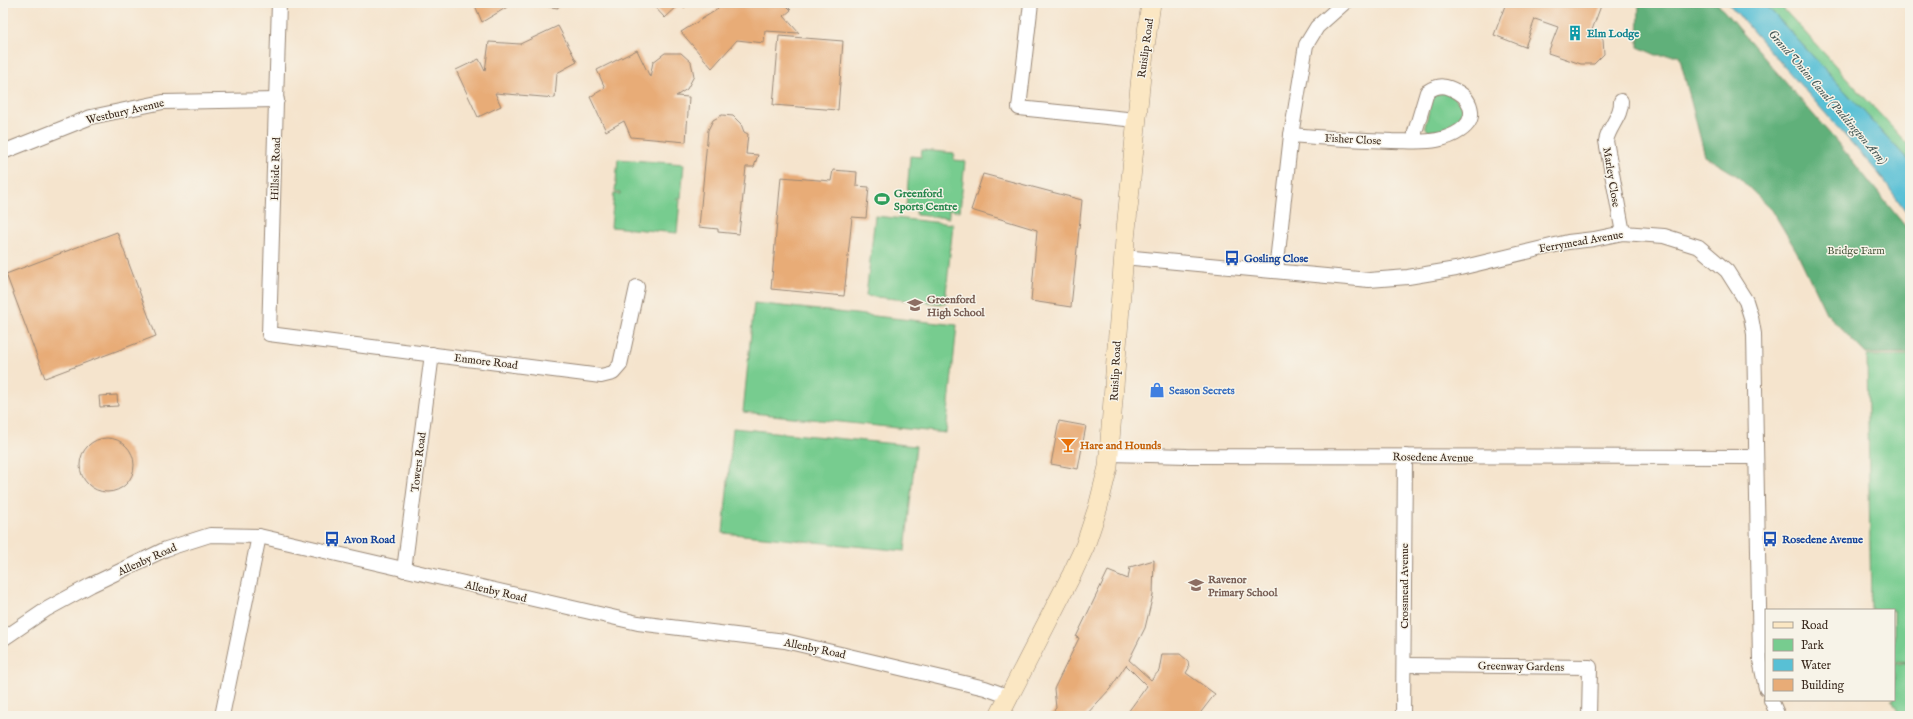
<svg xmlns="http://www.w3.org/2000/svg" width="1913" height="719" viewBox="0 0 1913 719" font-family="'IM FELL English',serif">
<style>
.green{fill:#77cc8f;stroke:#597b56}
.forest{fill:#61b07a;stroke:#4e6d4c}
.water{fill:#58c0d5;stroke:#4a757a}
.building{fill:#e8ac77}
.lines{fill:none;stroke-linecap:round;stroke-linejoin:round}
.minor-casing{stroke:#988776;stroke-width:16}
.secondary-casing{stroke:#988776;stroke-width:20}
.minor{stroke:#fff;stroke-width:14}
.secondary{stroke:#fbe7c3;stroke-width:19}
.labels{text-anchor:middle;stroke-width:3;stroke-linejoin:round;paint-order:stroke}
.culture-label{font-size:11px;font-weight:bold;fill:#0d838f;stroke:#f7f3e8;text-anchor:start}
.street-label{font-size:11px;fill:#3b2a1e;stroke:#f7f3e8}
.leisure-label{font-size:11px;font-weight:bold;fill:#27864d;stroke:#f7f3e8;text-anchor:start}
.park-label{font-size:11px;fill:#4d5b40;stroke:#f7f3e8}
.transit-label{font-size:11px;font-weight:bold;fill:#164399;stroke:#f7f3e8;text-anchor:start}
.education-label{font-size:11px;font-weight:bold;fill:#785e54;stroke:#f7f3e8;text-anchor:start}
.shop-label{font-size:11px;font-weight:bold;fill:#366cbe;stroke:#f7f3e8;text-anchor:start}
.food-label{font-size:11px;font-weight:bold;fill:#c56008;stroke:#f7f3e8;text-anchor:start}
.water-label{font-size:12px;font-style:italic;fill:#445755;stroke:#f7f3e8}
</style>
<rect width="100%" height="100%" fill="#f7f3e8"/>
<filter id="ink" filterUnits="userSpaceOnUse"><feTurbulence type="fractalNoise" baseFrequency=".025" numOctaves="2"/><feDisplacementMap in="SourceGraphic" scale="8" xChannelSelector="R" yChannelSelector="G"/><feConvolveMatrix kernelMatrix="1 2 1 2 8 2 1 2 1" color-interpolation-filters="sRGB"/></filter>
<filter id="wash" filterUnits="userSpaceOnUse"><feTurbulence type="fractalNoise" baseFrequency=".012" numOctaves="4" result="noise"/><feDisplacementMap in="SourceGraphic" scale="16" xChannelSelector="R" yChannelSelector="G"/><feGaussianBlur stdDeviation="0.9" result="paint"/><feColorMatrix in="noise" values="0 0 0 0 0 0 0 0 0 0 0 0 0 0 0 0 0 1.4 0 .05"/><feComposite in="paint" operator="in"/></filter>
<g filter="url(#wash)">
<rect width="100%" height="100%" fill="#f5e4cd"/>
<g class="green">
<polygon points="1764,3 1778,3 1910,147 1910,162"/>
<path d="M1447,92C1483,119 1459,129 1428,131L1425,126L1433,95Z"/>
<polygon points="922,150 954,153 954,160 965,161 960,211 949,210 949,218 916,215 916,208 906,207 910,156 921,157"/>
<polygon points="618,159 684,164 681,198 676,198 676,199 680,200 677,233 611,227 614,194 620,194 620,192 615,192"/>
<polygon points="875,216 953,224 945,304 866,296"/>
<polygon points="754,303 957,325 946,433 743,412"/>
<polygon points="1910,355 1910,661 1894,662 1894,610 1871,610 1867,356"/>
<polygon points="733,428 916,446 905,551 723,533"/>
<polygon points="1910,662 1910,716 1900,716 1892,700 1894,700 1894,664"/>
</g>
<polygon class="forest" points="1639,3 1717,3 1837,142 1910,232 1910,353 1866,354 1826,313 1797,252 1772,210 1736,175 1705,156 1679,55 1656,55 1638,47"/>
<polygon class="water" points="1728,3 1764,3 1910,162 1910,217 1879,174"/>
<g id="blocks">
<g class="building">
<polygon points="474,3 514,3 482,22"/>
<polygon points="524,3 558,3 558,8"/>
<polygon points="651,3 689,3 684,8 680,4 665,18"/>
<polygon points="713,3 784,3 791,10 784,16 799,33 765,31 764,43 737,40 712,68 681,32 718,9"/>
<polygon points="1506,3 1602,3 1592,30 1603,39 1604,54 1594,64 1581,64 1548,53 1558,27 1535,19 1525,47 1494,35"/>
<polygon points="558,26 577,62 557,73 555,98 495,93 501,106 478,117 456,70 479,59 485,71 489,42 520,44"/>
<polygon points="779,36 843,41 838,110 773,105"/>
<polygon points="637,50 650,77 653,62 665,53 681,53 691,62 694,76 687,89 676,96 689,97 686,142 631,137 624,121 606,131 590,97 605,88 597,70"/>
<polygon points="722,115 733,116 741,124 744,132 748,134 746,154 758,155 754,167 746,167 739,234 718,232 718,229 699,227 708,130 713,120"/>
<polygon points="833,170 857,172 856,186 869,187 866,218 852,217 844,296 771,289 781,177 831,181"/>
<polygon points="983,174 1082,200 1071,307 1031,301 1037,230 971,210"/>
<polygon points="117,232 156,336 45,378 6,274"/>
<polygon points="117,395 118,406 100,407 99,396"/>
<polygon points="1059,421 1086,426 1078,469 1051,464"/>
<circle cx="107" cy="465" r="27"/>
<polygon points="1154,560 1153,595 1145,628 1129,660 1151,680 1159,671 1162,654 1180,654 1188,661 1189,668 1186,673 1215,694 1198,716 1134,716 1128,712 1147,686 1126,665 1110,689 1085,716 1049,716 1056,708 1054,689 1079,638 1076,637 1108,571 1128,579 1130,567"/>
</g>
</g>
</g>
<g filter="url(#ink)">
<use href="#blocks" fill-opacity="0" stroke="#988776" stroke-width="1"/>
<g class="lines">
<g class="minor-casing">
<g id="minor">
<polyline points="279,3 269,334 601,376 613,373 620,365 637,287"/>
<polyline points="1031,3 1019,108 1136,120"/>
<path d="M1621,101C1622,116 1609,126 1606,141L1623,233"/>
<path d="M1291,135C1325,138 1358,140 1392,141C1407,141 1423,143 1437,140C1451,137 1473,128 1471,111C1470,103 1465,96 1458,92C1446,85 1439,84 1427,92L1415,132V141"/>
<polyline points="3,152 91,117 163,102 277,100"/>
<polyline points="1123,257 1369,280 1408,277 1456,269 1568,242 1594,239 1623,233 1664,236 1699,247 1727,271 1746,301 1751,317 1754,334 1760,660 1766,688"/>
<polyline points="1276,271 1291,135 1306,45 1317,27 1344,3"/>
<polyline points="1110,454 1187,456 1756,457"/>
<polyline points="404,570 432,354"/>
<polyline points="3,639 47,609 91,585 166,549 210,535 259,536 638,623 785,641 985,688 1010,697"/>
<polyline points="1404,665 1590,667 1589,716"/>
<polyline points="1771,700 1778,716"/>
<polyline points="222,716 259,536"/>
<polyline points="1403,716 1405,456"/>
</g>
</g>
<g class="secondary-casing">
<polyline id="secondary" points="999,716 1072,574 1085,546 1098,507 1108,467 1125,240 1141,76 1151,3"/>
</g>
<use href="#minor" class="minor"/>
<use href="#secondary" class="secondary"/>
</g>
</g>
<defs>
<g id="building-bare" transform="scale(1.2)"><path d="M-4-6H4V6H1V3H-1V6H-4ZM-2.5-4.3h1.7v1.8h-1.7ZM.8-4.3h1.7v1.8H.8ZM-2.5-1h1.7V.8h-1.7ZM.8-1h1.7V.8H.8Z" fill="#0f9aa8" stroke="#f7f3e8" stroke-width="2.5" paint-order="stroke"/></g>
<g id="stadium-bare" transform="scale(1.2)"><path d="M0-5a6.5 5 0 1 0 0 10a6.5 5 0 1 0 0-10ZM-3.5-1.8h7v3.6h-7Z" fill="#2e9e5b" stroke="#f7f3e8" stroke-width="2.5" paint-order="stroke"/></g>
<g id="bus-bare" transform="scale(1.2)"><path d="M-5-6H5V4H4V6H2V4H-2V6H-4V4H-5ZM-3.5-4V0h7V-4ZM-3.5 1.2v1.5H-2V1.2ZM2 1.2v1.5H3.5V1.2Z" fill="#1a4fb4" stroke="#f7f3e8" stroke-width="2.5" paint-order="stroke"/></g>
<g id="school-bare" transform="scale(1.2)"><path d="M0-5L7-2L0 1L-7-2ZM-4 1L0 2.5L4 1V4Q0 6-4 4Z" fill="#8d6e63" stroke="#f7f3e8" stroke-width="2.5" paint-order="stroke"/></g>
<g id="shop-bare" transform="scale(1.2)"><path d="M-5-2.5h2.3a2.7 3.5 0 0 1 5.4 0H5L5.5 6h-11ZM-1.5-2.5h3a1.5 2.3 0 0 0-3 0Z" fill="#3f7fe0" stroke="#f7f3e8" stroke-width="2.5" paint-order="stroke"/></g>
<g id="bar-bare" transform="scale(1.2)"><path d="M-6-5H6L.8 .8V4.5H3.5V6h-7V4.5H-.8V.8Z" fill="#e8710a" stroke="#f7f3e8" stroke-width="2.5" paint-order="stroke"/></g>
</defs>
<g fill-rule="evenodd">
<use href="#building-bare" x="1575" y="33"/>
<use href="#stadium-bare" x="882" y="199"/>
<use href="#bus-bare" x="1232" y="258"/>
<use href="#school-bare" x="915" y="305"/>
<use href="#shop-bare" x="1157" y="390"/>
<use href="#bar-bare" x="1068" y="445"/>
<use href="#bus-bare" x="332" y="539"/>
<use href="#bus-bare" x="1770" y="539"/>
<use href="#school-bare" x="1196" y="585"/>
</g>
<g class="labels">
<g class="culture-label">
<text x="1587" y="37">Elm Lodge</text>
</g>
<g class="street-label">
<text transform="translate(1145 48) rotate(-82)" y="4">Ruislip Road</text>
<text transform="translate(125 111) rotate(-13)" y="4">Westbury Avenue</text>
<text transform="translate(1353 139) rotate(3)" y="4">Fisher Close</text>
<text transform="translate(275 169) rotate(-88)" y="4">Hillside Road</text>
<text transform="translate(1612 177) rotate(81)" y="4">Marley Close</text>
<text transform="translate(1581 241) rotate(-10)" y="4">Ferrymead Avenue</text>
<text transform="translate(486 361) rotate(7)" y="4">Enmore Road</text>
<text transform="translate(1115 371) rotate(-87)" y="4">Ruislip Road</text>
<text transform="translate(1433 457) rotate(1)" y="4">Rosedene Avenue</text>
<text transform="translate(418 462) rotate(-83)" y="4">Towers Road</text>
<text transform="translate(147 559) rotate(-24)" y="4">Allenby Road</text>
<text transform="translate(1404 586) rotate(-90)" y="4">Crossmead Avenue</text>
<text transform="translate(496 591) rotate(13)" y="4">Allenby Road</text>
<text transform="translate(815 648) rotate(12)" y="4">Allenby Road</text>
<text transform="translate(1521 666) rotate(1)" y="4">Greenway Gardens</text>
</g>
<g class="leisure-label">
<text x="894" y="197">Greenford<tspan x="894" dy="13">Sports Centre</tspan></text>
</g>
<g class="park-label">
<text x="1856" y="254">Bridge Farm</text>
</g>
<g class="transit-label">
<text x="1244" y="262">Gosling Close</text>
<text x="344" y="543">Avon Road</text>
<text x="1782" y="543">Rosedene Avenue</text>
</g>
<g class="education-label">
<text x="927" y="303">Greenford<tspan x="927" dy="13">High School</tspan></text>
<text x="1208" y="583">Ravenor<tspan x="1208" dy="13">Primary School</tspan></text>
</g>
<g class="shop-label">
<text x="1169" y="394">Season Secrets</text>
</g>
<g class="food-label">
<text x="1080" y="449">Hare and Hounds</text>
</g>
<g class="water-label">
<text transform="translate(1828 97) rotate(49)" y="4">Grand Union Canal (Paddington Arm)</text>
</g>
</g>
<rect width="1913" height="719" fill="none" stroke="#f7f3e8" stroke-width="16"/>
<rect x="1765" y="609" width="130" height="92" fill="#f7f3e8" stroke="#aca397"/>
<rect x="1773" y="622" width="20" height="6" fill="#fbe7c3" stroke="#aca397"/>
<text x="1801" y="629" font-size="12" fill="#3b2a1e">Road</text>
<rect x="1773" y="639" width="20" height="12" fill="#77cc8f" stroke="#aca397"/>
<text x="1801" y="649" font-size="12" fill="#3b2a1e">Park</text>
<rect x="1773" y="659" width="20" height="12" fill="#58c0d5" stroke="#aca397"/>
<text x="1801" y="669" font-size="12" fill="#3b2a1e">Water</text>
<rect x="1773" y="679" width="20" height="12" fill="#e8ac77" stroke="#aca397"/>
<text x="1801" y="689" font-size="12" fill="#3b2a1e">Building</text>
</svg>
